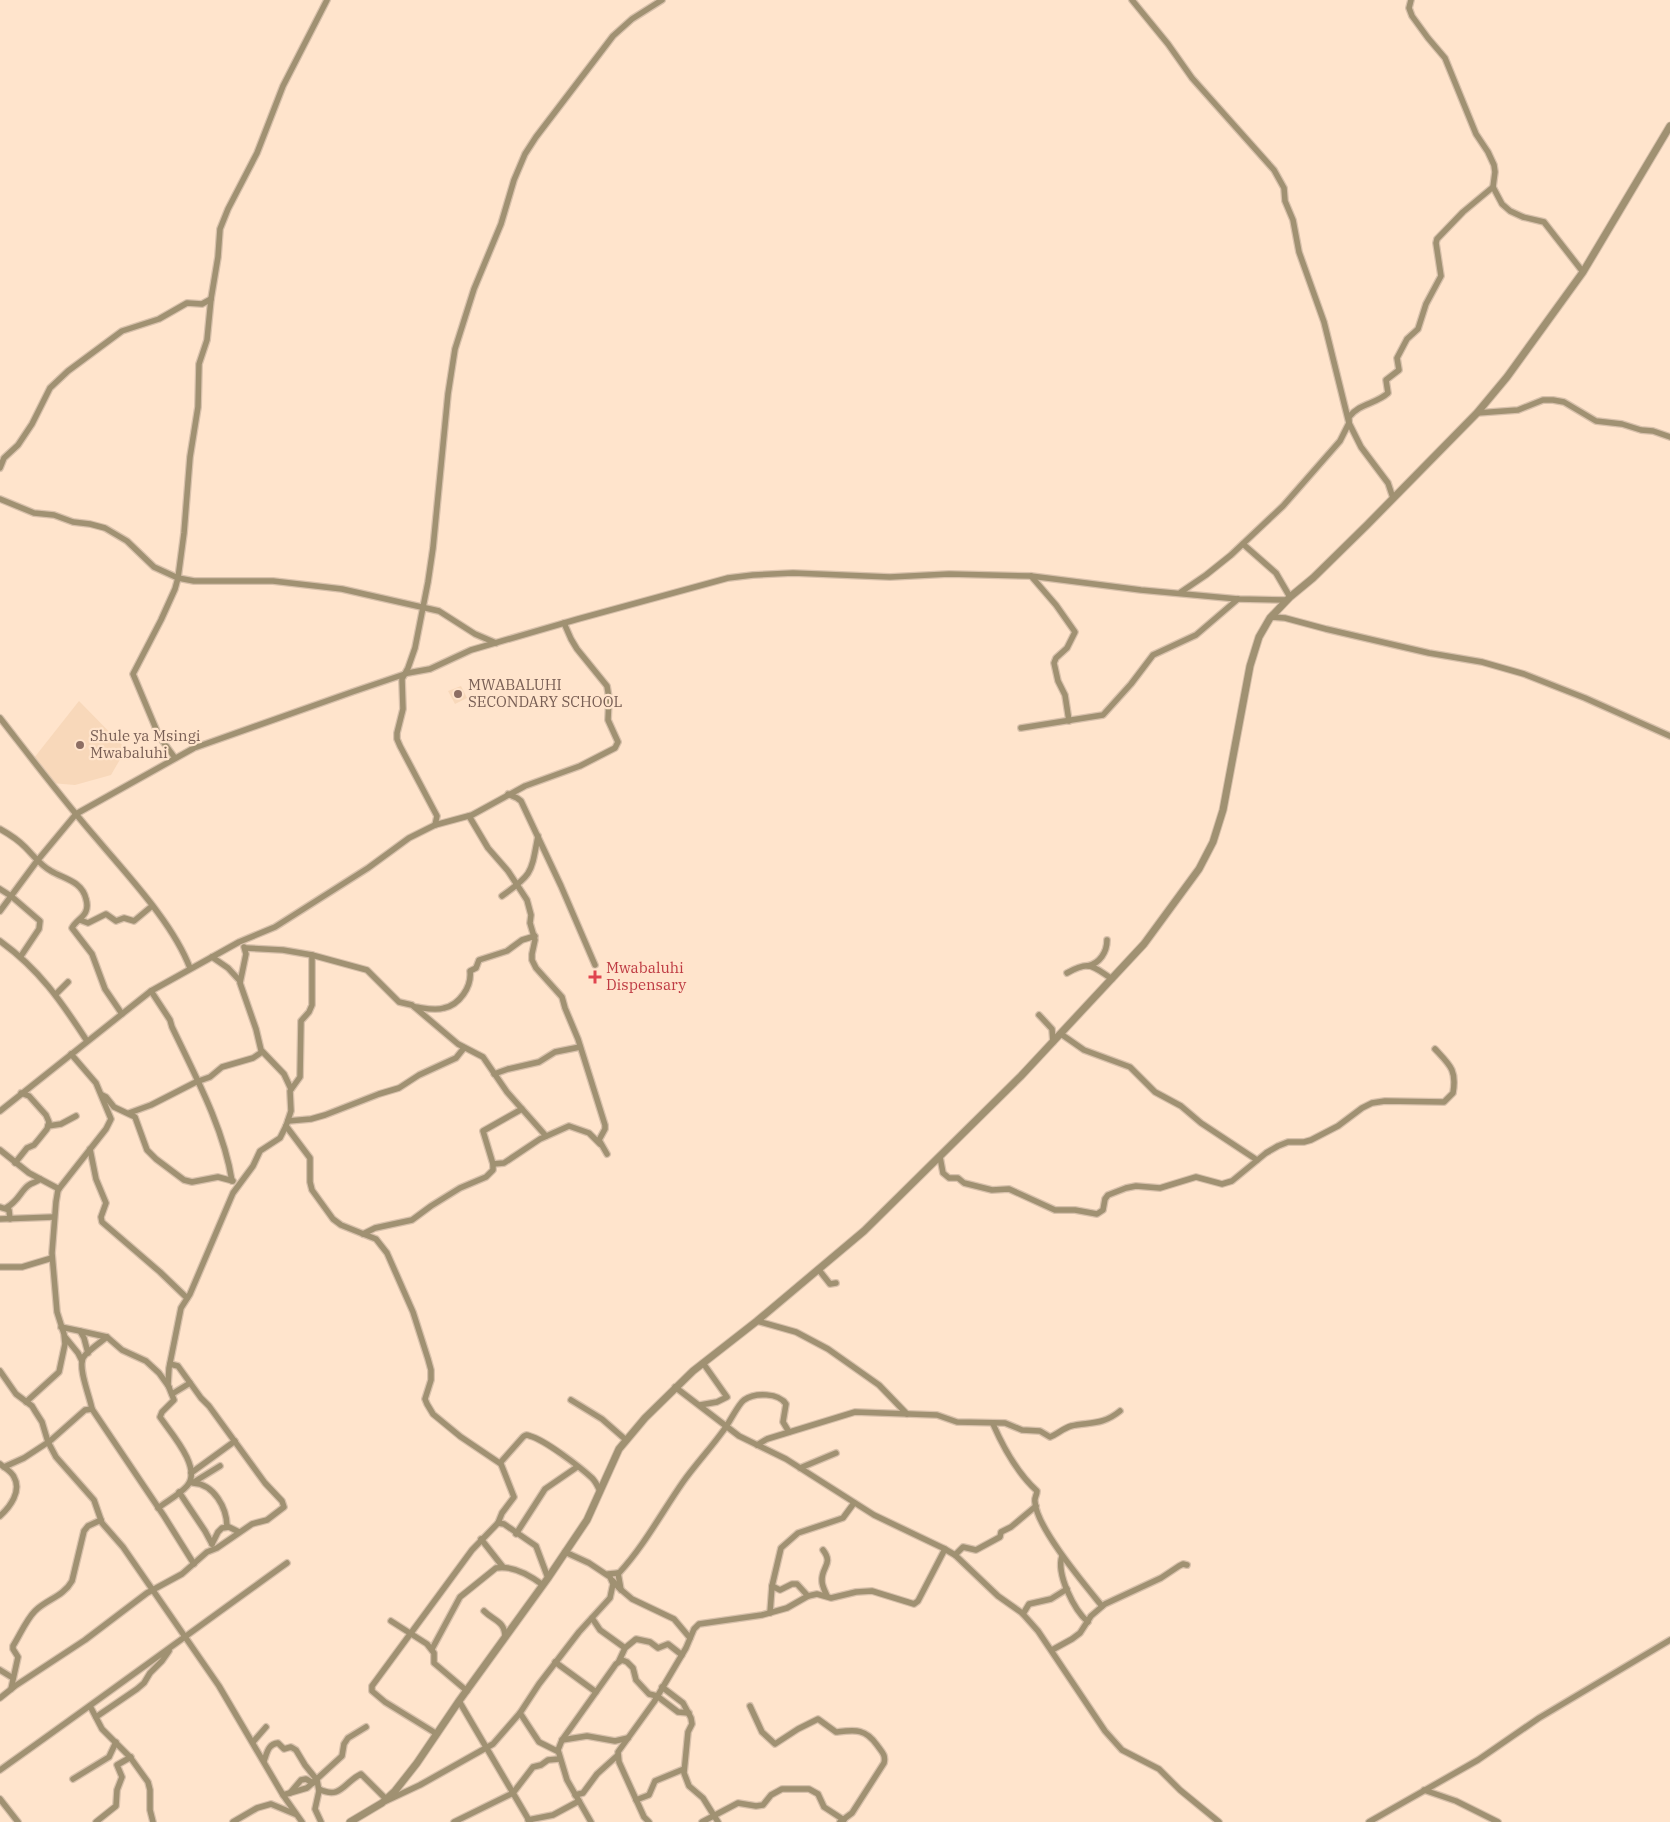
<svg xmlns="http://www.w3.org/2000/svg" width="1670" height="1822" viewBox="0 0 1670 1822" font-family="'IBM Plex Serif',serif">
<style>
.built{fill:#f8d8ba}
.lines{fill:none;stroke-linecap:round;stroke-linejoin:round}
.minor-casing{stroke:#d8c1ac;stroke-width:8}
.tertiary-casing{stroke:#d8c1ac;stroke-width:9}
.minor{stroke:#a09172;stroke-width:5.5}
.tertiary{stroke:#a09172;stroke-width:7}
.education-dot{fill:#8d6e63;stroke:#ffe4cc;stroke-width:2}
.health-dot{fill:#e0444e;stroke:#ffe4cc;stroke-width:2}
.labels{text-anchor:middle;stroke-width:4.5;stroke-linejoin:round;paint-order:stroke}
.education-label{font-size:15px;fill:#785e54;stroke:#ffe4cc;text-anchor:start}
.health-label{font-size:15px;fill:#be3a42;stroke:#ffe4cc;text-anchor:start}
</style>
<rect width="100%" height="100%" fill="#ffe4cc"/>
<g class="built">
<polygon points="461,686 467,698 455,704 448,691"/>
<polygon points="79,701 126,749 111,775 75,785 51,783 34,758"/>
</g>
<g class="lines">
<g class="minor-casing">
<g id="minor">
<polyline points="1132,0 1168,44 1192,78 1274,170 1284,188 1285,201 1293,220 1299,252 1324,322 1349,423 1361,447 1388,483 1393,498"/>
<polyline points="1411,0 1409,8 1412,16 1428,38 1445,58 1476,134 1488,152 1494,165 1495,172 1493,187 1502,204 1510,211 1523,217 1544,222 1583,272"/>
<polyline points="1477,413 1518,410 1543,400 1553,400 1564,402 1596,421 1622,424 1641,430 1653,431 1670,437"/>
<polyline points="0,468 4,458 18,445 32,424 50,388 68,371 122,331 159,319 187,303 202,304 211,299"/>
<polyline points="0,499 34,513 54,515 73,522 90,524 105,528 127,541 154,567 178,578 194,581 273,581 342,589 439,611 475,634 496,643"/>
<polyline points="1243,544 1276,573 1290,597"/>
<polyline points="1031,576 1056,605 1075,632 1067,648 1056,658 1054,663 1058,681 1065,695 1069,721"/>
<path d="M1181,592L1206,575L1231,555L1283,506L1340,441L1349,423V417C1360,403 1376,404 1388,393L1386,380L1399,370L1397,358L1407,339L1418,329L1426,304L1441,276L1436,243L1437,239L1463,212L1493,187"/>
<polyline points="1270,618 1272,617 1285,618 1326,629 1429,653 1482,662 1524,674 1585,698 1670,736"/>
<path d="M0,718C32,759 63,800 97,839C128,876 173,923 190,968"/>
<polyline points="1021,728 1103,715 1131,684 1153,655 1196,635 1238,599"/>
<polyline points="175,758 159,736 133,674 161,620 175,589 178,578 184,533 190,457 198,407 199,364 207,340 211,299 218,257 220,229 228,209 257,153 283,86 327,0"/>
<polyline points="508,794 517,798 521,801 561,886 595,965"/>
<polyline points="469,816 488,848 508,871 527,900 531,915 530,923 535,940 532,954 532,960 536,968 562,997 565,1008 578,1039 605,1125 605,1129 599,1140 607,1154"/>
<polyline points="435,825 437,816 400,746 397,739 397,733 403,709 402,679 408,668 415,648 428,582 433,548 448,394 455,349 474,289 501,224 514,180 525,154 536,137 613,36 632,19 662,0"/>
<path d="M0,829C9,834 18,840 25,847C34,856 40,865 51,871C64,879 82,881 86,899C91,916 77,918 72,928L92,954L105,989L122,1014"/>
<polyline points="0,889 11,896 40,921 39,929 21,956"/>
<path d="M502,896C533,874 531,873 538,836"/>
<polyline points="0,911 37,861 76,814 194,748 352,692 408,673 430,669 471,650 578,619 728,578 753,575 793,573 890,577 949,574 1031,576 1141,590 1238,599 1286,600"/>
<polyline points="80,920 88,923 106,914 116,921 124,918 134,921 152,906"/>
<path d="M0,941C39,969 61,1001 87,1041"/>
<polyline points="244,947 246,954 240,983 256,1029 261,1050 284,1074 291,1089"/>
<polyline points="245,948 283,950 312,955 367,970 399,1002 412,1005 458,1044 483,1057 507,1092 546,1136"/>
<polyline points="212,957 228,968 240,981"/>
<path d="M1088,966C1100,963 1107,952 1107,940"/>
<path d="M1067,973C1090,960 1092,966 1112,979"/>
<path d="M151,991L170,1020L172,1027C195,1075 224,1129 232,1181"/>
<polyline points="56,994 68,982"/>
<path d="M415,1007C424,1008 435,1011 444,1008C459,1005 472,987 470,971L476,968L479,960L507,951L522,940L535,936"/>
<polyline points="1039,1015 1052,1029 1053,1042"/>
<polyline points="1061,1034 1084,1050 1130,1067 1155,1092 1181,1106 1201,1123 1257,1160"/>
<polyline points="494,1074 508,1069 539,1062 555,1052 580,1047"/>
<polyline points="102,1095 106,1097 114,1107 135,1117 147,1150 156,1159 184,1180 192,1182 218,1177 233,1181"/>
<polyline points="0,1111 151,991 239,942 275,927 368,868 409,838 435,825 472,815 525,786 580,766 615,748 618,742 608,720 609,698 607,686 577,649 571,639 564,623"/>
<polyline points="129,1113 151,1105 196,1082 210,1077 222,1067 253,1058 262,1052"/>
<polyline points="288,1121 311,1119 325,1115 379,1094 399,1088 419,1075 456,1058 464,1048"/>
<polyline points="48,1126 61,1124 76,1116"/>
<polyline points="286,1126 310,1158 310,1182 312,1190 333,1219 341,1225 376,1239 387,1253 413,1312 428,1359 431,1370 431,1380 425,1399 427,1404 433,1414 461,1437 501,1464 514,1497 502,1513 498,1523"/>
<polyline points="90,1149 96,1179 106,1203 101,1217 102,1222 160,1272 187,1298"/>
<polyline points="0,1150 29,1173 59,1189"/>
<path d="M940,1157L943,1173L949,1178H958L964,1183L992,1190L1009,1189L1055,1210H1075L1097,1214L1103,1210L1105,1199L1108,1195L1126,1188L1136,1186L1160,1188L1196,1177L1222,1184L1232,1181L1266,1153L1278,1146L1288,1142H1304L1311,1140L1338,1126L1362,1108L1372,1103L1385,1101L1444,1102L1453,1093C1457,1070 1450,1065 1435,1049"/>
<polyline points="15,1163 27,1148 34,1145 39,1139 47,1129 49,1122 46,1115 29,1096 21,1093"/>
<polyline points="493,1164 504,1163 540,1139 569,1126 589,1133 600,1144"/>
<polyline points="0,1207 9,1210 10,1219"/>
<path d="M6,1208C19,1201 21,1190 29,1185C33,1182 36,1183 40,1179"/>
<polyline points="0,1219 54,1217"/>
<polyline points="363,1234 375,1228 412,1220 431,1206 460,1188 486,1177 493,1170 493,1164 483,1131 522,1109"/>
<polyline points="0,1267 22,1267 52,1258"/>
<polyline points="819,1270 830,1284 836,1283"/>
<polyline points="757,1321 796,1332 828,1349 879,1385 907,1414"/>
<polyline points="61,1327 80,1331 84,1338 88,1353"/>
<polyline points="80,1331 107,1337 122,1350 146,1361 159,1373 169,1387"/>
<polyline points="65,1337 78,1353 82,1361"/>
<polyline points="0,1371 16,1394 32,1406 35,1411 42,1422 48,1442 56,1457 94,1500 102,1523 123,1547 219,1686 283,1795 302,1822"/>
<polyline points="675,1387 739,1436 786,1459 874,1515 943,1548 955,1555 998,1596 1022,1613 1038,1631 1105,1731 1122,1750 1159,1769 1180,1790 1219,1822"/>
<polyline points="172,1394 190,1383"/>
<polyline points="571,1400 602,1419 626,1440"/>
<polyline points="26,1402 59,1372 65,1344 64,1334 57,1312 52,1253 56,1202 58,1190 106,1129 111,1119 96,1083 71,1054"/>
<polyline points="700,1405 717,1402 727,1397 703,1363"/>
<path d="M92,1409C90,1397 78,1369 83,1358C86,1352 101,1342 107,1337"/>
<path d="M993,1424C1004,1449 1017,1473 1037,1491C1037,1495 1034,1498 1035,1502C1036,1527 1085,1585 1102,1606"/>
<path d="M757,1445L767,1439L855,1412L937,1415L957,1422L1005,1423L1022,1430L1040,1431L1050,1437C1057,1434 1064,1428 1071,1426C1091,1422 1103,1425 1120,1411"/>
<path d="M500,1463L523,1437C526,1435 526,1434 530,1436C545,1440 580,1467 592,1478C596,1482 598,1487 600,1491"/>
<path d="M0,1464C5,1468 12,1472 14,1477C22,1491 10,1507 0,1516"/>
<polyline points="4,1467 24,1458 50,1441 85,1410 92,1409 164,1516 194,1564"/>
<polyline points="800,1468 836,1453"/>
<polyline points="191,1473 235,1441"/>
<polyline points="194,1482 220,1466"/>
<path d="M193,1483C214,1484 227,1508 227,1527"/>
<polyline points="179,1492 205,1531 212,1544"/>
<path d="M158,1508C167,1501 179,1495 187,1486C203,1468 170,1432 160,1417L162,1412L174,1400L168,1385L169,1368L181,1308L190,1294L233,1193L253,1166L260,1151L280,1138L286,1126L291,1111L290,1091L300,1077L301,1021L309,1012L312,1005V955"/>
<polyline points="516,1534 545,1489 577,1467"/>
<polyline points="481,1539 503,1567"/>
<polyline points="212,1544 218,1532 222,1528 229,1527 239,1532"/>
<path d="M823,1550C834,1564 821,1567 822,1581C822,1586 825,1591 827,1596"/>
<polyline points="955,1555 963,1547 976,1550 1000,1537 1001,1532 1011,1527 1036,1506"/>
<path d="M1062,1556C1056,1574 1074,1610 1088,1622"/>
<polyline points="618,1573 621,1590"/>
<path d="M608,1574L619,1573C644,1546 662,1512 683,1482C695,1465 710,1449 723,1431C729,1424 738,1404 744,1400C755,1392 779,1393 786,1404L783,1422L789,1432"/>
<polyline points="613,1581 619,1588 632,1599 674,1619 690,1638"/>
<polyline points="772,1586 781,1548 798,1533 843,1518 854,1503"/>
<path d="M484,1611C494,1621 505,1621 505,1637"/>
<polyline points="770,1613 772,1586 780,1590 792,1584 797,1584 808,1596"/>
<polyline points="1023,1614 1029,1604 1051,1599 1067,1589"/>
<polyline points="592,1618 600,1630 625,1648"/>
<polyline points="391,1621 427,1644 434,1653 434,1663 467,1691"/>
<path d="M432,1649L460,1597L496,1568C512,1565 531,1576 543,1585"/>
<polyline points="1052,1650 1072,1639 1080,1633 1091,1616 1105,1604 1161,1578 1179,1566 1183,1564 1187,1565"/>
<polyline points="619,1661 625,1648 636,1639 650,1642 658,1648 668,1644 682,1655"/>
<polyline points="555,1662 596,1692"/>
<polyline points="0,1670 13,1678"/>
<polyline points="662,1687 683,1703 691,1718 692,1724 688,1732 684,1773 689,1786 703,1798 718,1822"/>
<path d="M11,1689L18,1657L13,1649V1646C20,1635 26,1620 35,1611C47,1599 63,1597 72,1581L84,1531L88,1526L101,1520"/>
<polyline points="0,1698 15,1686 85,1640 147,1593 182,1574 207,1552 217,1548 252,1524 267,1520 284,1507 282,1501 265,1483 209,1406 201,1398 178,1366 170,1364"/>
<polyline points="459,1701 530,1822"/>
<polyline points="90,1706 102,1729 130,1757 148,1782 150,1790 150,1810 153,1822"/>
<path d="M750,1706L762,1732L775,1744L798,1729L818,1719L836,1732C855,1730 865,1728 877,1745C882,1752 886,1755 884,1763L852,1813L840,1822"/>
<polyline points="520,1713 539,1742 557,1751"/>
<polyline points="96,1717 137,1689 144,1683 150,1673 162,1661 169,1651"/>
<polyline points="437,1734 385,1702 372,1691 372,1686 472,1550 498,1523 504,1524 536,1546 548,1578"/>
<polyline points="562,1740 587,1736 615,1741 628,1738"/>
<polyline points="253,1742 266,1727"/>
<path d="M264,1761C267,1753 268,1744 278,1743L284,1749L291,1747L296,1750L305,1765L317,1780L319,1791L315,1809L321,1822"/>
<path d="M0,1770C96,1702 191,1632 287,1563"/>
<polyline points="73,1779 109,1757 116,1742"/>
<path d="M319,1789C341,1800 344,1782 361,1774L386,1799"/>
<polyline points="1424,1790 1456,1801 1498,1822"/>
<polyline points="290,1793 301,1780 306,1779 313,1783"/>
<polyline points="283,1795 307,1788 342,1756 344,1744 348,1738 366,1727"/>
<polyline points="575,1795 583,1793 597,1774 618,1755"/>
<polyline points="0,1799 18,1822"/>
<polyline points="636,1800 649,1795 655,1781 684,1769"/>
<polyline points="386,1801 420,1785 493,1744 520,1713 539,1684 579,1632 610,1598 613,1584 610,1577 589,1563 565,1552"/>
<polyline points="528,1820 553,1815 579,1801"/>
<polyline points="96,1822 116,1806 117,1790 122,1777 117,1765 131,1757"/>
<polyline points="233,1822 257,1808 271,1804 295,1814"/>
<polyline points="454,1822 513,1793 533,1767 541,1765 548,1760 559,1759"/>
<polyline points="591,1822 567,1780 558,1750 562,1740 616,1664 622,1660 627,1662 633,1668 636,1680 649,1694 657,1696 678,1712 689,1713"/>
<polyline points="649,1822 644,1817 619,1762 618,1752 654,1702 686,1648 694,1629 699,1624 762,1615 787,1608 808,1596 817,1594 831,1598 856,1592 872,1591 914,1604 918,1601 945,1549"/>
<polyline points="702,1822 738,1803 756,1806 763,1805 771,1795 782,1789 809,1789 818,1794 824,1807 844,1820"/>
<polyline points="1369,1822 1478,1760 1539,1718 1670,1640"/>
</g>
</g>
<g class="tertiary-casing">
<polyline id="tertiary" points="350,1822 382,1803 395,1791 417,1763 459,1701 548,1578 587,1520 619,1449 645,1418 693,1371 757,1321 864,1231 1021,1076 1144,944 1199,869 1213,842 1223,810 1250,666 1259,637 1270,618 1290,597 1313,578 1367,525 1477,413 1507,377 1583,272 1670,126"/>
</g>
<use href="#minor" class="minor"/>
<use href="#tertiary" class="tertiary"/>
</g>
<g class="education-dot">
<circle cx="458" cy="694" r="5"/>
<circle cx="80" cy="745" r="5"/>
</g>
<path class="health-dot" d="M592.5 969.5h5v5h5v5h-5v5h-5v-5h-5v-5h5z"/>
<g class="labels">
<g class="education-label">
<text x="468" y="690">MWABALUHI<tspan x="468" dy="17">SECONDARY SCHOOL</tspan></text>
<text x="90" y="741">Shule ya Msingi<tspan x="90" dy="17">Mwabaluhi</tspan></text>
</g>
<g class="health-label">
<text x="606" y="973">Mwabaluhi<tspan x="606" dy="17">Dispensary</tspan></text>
</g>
</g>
</svg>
